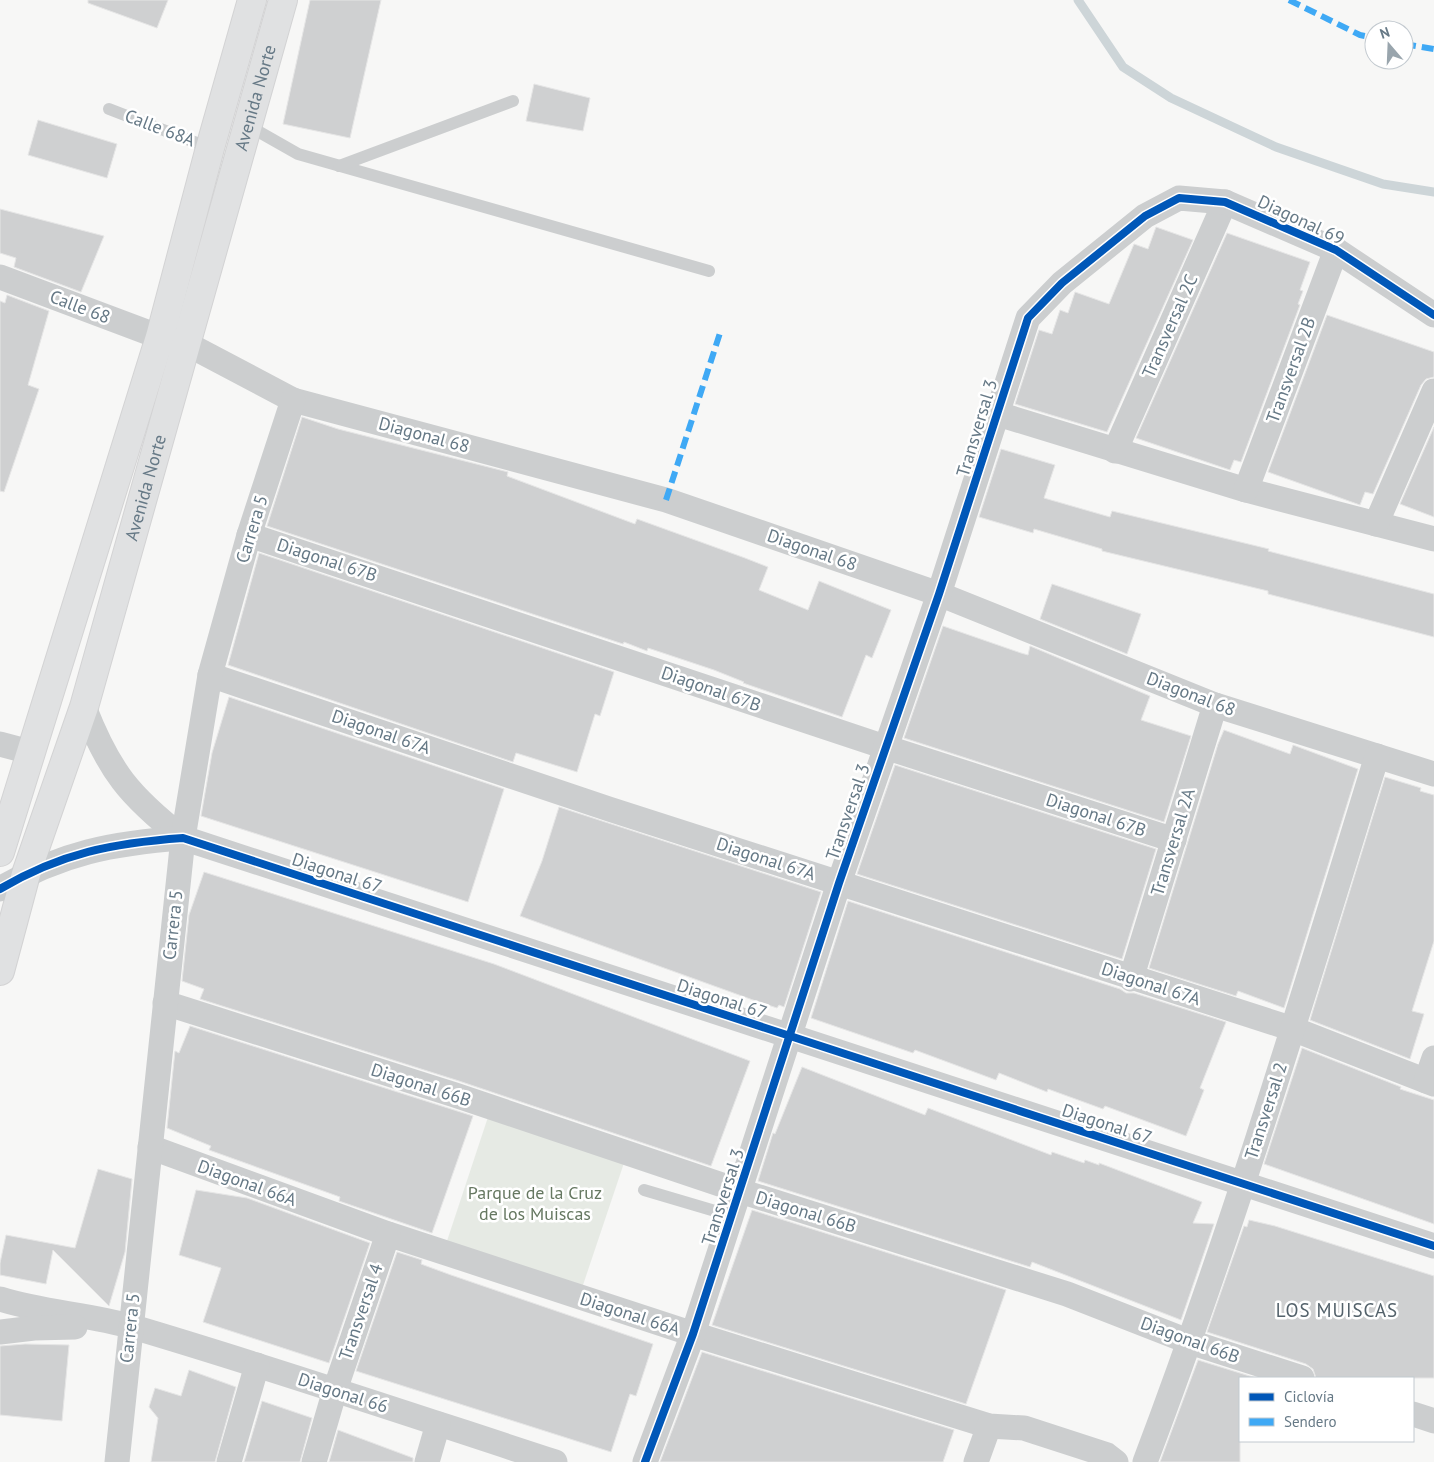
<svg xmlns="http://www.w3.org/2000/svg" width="1434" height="1462" viewBox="0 0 1434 1462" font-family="'PT Sans',sans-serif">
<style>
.green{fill:#e6eae4}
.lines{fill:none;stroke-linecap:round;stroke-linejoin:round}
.stream{stroke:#cdd5d8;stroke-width:9}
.building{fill:#cfd0d1;stroke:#e6e6e6}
.primary-casing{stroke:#d3d3d4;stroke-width:30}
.lane{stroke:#cccecf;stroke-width:12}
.street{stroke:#cccecf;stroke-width:25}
.primary{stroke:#e0e1e2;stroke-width:28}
.quiet{stroke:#3fa9f5;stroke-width:6;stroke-dasharray:12 6;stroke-linecap:butt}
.cycleway-casing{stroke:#fff;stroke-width:11}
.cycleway{stroke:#0057b8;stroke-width:8}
.labels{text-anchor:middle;stroke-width:5;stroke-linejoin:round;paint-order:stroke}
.street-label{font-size:18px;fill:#667986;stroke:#fff}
.park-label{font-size:18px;fill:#667861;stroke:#fff}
.neighbourhood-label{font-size:19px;letter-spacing:1px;fill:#54626b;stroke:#fff}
</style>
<rect width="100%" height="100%" fill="#f7f7f6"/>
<polygon class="green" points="490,1111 626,1157 580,1294 444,1250"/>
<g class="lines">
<polyline class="stream" points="1078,0 1123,67 1171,98 1276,147 1383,184 1434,192"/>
</g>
<g class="building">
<polygon points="88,0 168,0 157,28 88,3"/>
<polygon points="310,0 381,0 350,138 283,124"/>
<polygon points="534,84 590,98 583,131 526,121"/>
<polygon points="38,120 117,144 107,178 28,155"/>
<polygon points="0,209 104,236 81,292 14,267 16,258 0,253"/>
<polygon points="1156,227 1193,240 1107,432 1015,404 1039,330 1052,334 1060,310 1068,313 1075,292 1109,304 1134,244 1148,249"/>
<polygon points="1227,233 1310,262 1300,290 1303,291 1298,304 1300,305 1241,462 1234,460 1230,470 1136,438"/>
<polygon points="7,295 49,311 28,385 39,389 4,492 0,491 0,301 5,303"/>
<polygon points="1327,315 1434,352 1434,377 1426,379 1421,385 1373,494 1365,492 1360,505 1268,472"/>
<polygon points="302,417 338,429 508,472 507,476 635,524 637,519 745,558 768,567 759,590 808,610 819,581 891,610 872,658 866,655 842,717 743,683 744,682 714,670 648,648 647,651 624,642 623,644 267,526"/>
<polygon points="1434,427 1434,517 1400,504"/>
<polygon points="1001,449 1055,465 1044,498 1110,517 1112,511 1269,549 1268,551 1434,594 1434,637 1268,594 1268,591 1102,551 1102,549 1034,529 1033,533 979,517"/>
<polygon points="259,553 614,672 600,716 595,714 577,772 516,753 513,762 228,665"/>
<polygon points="1052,584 1141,614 1127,654 1040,619"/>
<polygon points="943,626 1021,653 1028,655 1030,646 1150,696 1141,720 1191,736 1164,822 904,738"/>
<polygon points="229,697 504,789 468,902 201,816 212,753"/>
<polygon points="1224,730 1290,754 1293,745 1358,769 1284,1008 1238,991 1236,996 1149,968 1218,744"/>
<polygon points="895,765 1156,849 1122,959 857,874"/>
<polygon points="1385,777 1421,788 1420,791 1434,795 1434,941 1412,1011 1424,1014 1410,1059 1310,1020"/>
<polygon points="559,807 821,892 784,1007 779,1005 777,1008 753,1000 520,916 542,861"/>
<polygon points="204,872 494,964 750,1061 711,1166 459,1081 200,999 204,989 182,981 189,915"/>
<polygon points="848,901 1120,989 1126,993 1134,993 1226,1022 1200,1088 1204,1090 1186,1136 1105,1106 1103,1109 1048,1089 1047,1092 999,1073 996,1080 915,1050 913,1053 811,1018"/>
<polygon points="190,1026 473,1116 432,1233 339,1201 340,1197 209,1150 211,1146 167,1128 175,1051 179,1053"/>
<polygon points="1302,1048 1401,1087 1400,1089 1434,1100 1434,1224 1264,1164"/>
<polygon points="802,1067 925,1115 928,1108 1051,1155 1052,1152 1084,1163 1085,1160 1099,1165 1099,1163 1202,1202 1193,1223 1214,1224 1181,1320 1032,1262 1030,1267 758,1181 773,1133 775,1134"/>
<polygon points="98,1169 132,1179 125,1252 109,1306 53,1250 46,1284 0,1275 0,1263 6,1235 75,1248"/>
<polygon points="196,1190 247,1198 370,1243 329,1363 203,1322 221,1268 179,1255"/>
<polygon points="752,1210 1006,1290 966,1404 712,1325"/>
<polygon points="1249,1220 1275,1226 1434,1276 1434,1378 1316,1378 1313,1369 1306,1364 1207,1332 1244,1226 1247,1227"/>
<polygon points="397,1252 422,1260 421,1264 451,1275 653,1344 636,1396 630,1394 611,1452 356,1371"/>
<polygon points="25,1344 69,1345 62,1421 0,1415 0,1346"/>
<polygon points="702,1352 954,1430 943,1462 660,1462"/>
<polygon points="1198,1360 1256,1378 1240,1378 1240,1462 1160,1462"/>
<polygon points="189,1370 236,1387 215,1462 151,1462 158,1418 149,1407 155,1388 181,1396"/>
<polygon points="262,1401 312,1418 300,1462 244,1462"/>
<polygon points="338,1430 413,1458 413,1462 329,1462"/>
</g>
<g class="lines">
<g class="primary-casing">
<g id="primary">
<polyline points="0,852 160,337 210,148 252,0"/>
<path id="s1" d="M0,971L26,874L84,707L283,0"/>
</g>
</g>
<g class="lane">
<polyline points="109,109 210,148"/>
<polyline points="247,125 298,154 709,271"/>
<polyline points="339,166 513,101"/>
<polyline points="644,1190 732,1216"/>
</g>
<g class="street">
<polyline points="0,277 160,337"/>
<polyline points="187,344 293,400 666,500 939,594 1215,705 1434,774"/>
<polyline points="998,414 1246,490 1434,539"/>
<polyline points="1115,451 1225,202"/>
<polyline points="1246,490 1336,250"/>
<polyline points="1376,524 1434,391"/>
<polyline points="249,535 885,747 1174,840"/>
<polyline points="210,675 609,809 1293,1029 1434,1084"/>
<path d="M84,707C109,771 129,796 183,838"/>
<polyline points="0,744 30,752"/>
<path d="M0,889C61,853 113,843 183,838L1434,1246"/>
<polyline points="1131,979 1215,705"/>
<polyline points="165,1003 455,1095 740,1191 1067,1294 1190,1342 1302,1378"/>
<polyline points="1426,1081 1434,1058"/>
<polyline points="150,1147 388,1234 693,1334 989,1426 1024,1428 1107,1455 1116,1462"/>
<path d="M0,1299C43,1313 90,1314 133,1327C275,1369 414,1416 555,1462"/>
<polyline points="0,1332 34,1328 75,1327"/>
<polyline points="1413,1414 1434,1421"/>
<polyline points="117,1462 183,838 210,675 249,535 293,400"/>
<polyline points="229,1462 257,1365"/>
<polyline points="314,1462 335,1390 388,1234"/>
<polyline points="427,1462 438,1424"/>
<polyline points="645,1462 693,1334 839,883 939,594 1028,318 1062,283 1145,216 1179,198 1225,202 1336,250 1434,315"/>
<polyline points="976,1462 989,1426"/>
<path d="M1145,1462C1233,1230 1304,993 1377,756"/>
</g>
<use href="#primary" class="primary"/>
<g class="quiet">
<polyline points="1289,0 1360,35 1374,38"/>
<polyline points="1404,44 1434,49"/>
<polyline points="666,500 720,333"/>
</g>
<g class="cycleway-casing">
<g id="cycleway">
<path d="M0,889C61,853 113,843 183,838L1434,1246"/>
<polyline points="645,1462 693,1334 839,883 939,594 1028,318 1062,283 1145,216 1179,198 1225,202 1336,250 1434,315"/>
</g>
</g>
<use href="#cycleway" class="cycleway"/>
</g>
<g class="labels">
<g class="street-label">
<text dy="6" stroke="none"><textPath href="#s1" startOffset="910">Avenida Norte</textPath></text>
<text transform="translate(160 128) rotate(21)" y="6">Calle 68A</text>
<text transform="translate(1301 220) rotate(25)" y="6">Diagonal 69</text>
<text transform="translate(80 307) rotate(21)" y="6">Calle 68</text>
<text transform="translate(1170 326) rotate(-66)" y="6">Transversal 2C</text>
<text transform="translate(1291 370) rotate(-70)" y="6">Transversal 2B</text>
<text transform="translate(977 428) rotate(-73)" y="6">Transversal 3</text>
<text transform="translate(424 435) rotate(15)" y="6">Diagonal 68</text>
<text dy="6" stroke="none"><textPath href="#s1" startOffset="505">Avenida Norte</textPath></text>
<text transform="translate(252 529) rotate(-73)" y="6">Carrera 5</text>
<text transform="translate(812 550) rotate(19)" y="6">Diagonal 68</text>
<text transform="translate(327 560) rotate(18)" y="6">Diagonal 67B</text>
<text transform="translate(711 689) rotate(19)" y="6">Diagonal 67B</text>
<text transform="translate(1191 694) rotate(21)" y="6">Diagonal 68</text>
<text transform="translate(381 732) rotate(19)" y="6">Diagonal 67A</text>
<text transform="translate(848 812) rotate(-71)" y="6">Transversal 3</text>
<text transform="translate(1096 815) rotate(18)" y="6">Diagonal 67B</text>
<text transform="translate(1173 842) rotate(-73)" y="6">Transversal 2A</text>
<text transform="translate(766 859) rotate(18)" y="6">Diagonal 67A</text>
<text transform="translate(337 873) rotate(18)" y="6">Diagonal 67</text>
<text transform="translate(173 925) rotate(-84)" y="6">Carrera 5</text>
<text transform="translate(1151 984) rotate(18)" y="6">Diagonal 67A</text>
<text transform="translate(722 999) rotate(18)" y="6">Diagonal 67</text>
<text transform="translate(421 1085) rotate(18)" y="6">Diagonal 66B</text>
<text transform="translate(1266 1111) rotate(-72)" y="6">Transversal 2</text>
<text transform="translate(1107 1124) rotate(18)" y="6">Diagonal 67</text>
<text transform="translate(247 1183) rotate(20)" y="6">Diagonal 66A</text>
<text transform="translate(723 1197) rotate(-72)" y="6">Transversal 3</text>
<text transform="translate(806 1212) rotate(17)" y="6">Diagonal 66B</text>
<text transform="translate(361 1312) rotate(-71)" y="6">Transversal 4</text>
<text transform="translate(630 1314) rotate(18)" y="6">Diagonal 66A</text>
<text transform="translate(130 1328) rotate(-84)" y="6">Carrera 5</text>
<text transform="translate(1190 1340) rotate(20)" y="6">Diagonal 66B</text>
<text transform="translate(343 1393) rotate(18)" y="6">Diagonal 66</text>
</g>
<g class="park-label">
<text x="535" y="1199">Parque de la Cruz<tspan x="535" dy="21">de los Muiscas</tspan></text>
</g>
<g class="neighbourhood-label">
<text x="1337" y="1317">LOS MUISCAS</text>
</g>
</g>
<rect x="1239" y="1377" width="175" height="65" fill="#ffffff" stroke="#c2c9cf"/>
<rect x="1249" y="1393" width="25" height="8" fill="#0057b8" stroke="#c2c9cf"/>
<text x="1284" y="1402" font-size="15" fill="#667986">Ciclovía</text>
<rect x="1249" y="1418" width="25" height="8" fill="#3fa9f5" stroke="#c2c9cf"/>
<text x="1284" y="1427" font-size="15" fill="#667986">Sendero</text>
<g transform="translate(1389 45) rotate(341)"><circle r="24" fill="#ffffff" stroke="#c2c9cf"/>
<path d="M0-4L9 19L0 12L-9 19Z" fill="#99a5ad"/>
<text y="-8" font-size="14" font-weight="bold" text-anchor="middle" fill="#667986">N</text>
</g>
</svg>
